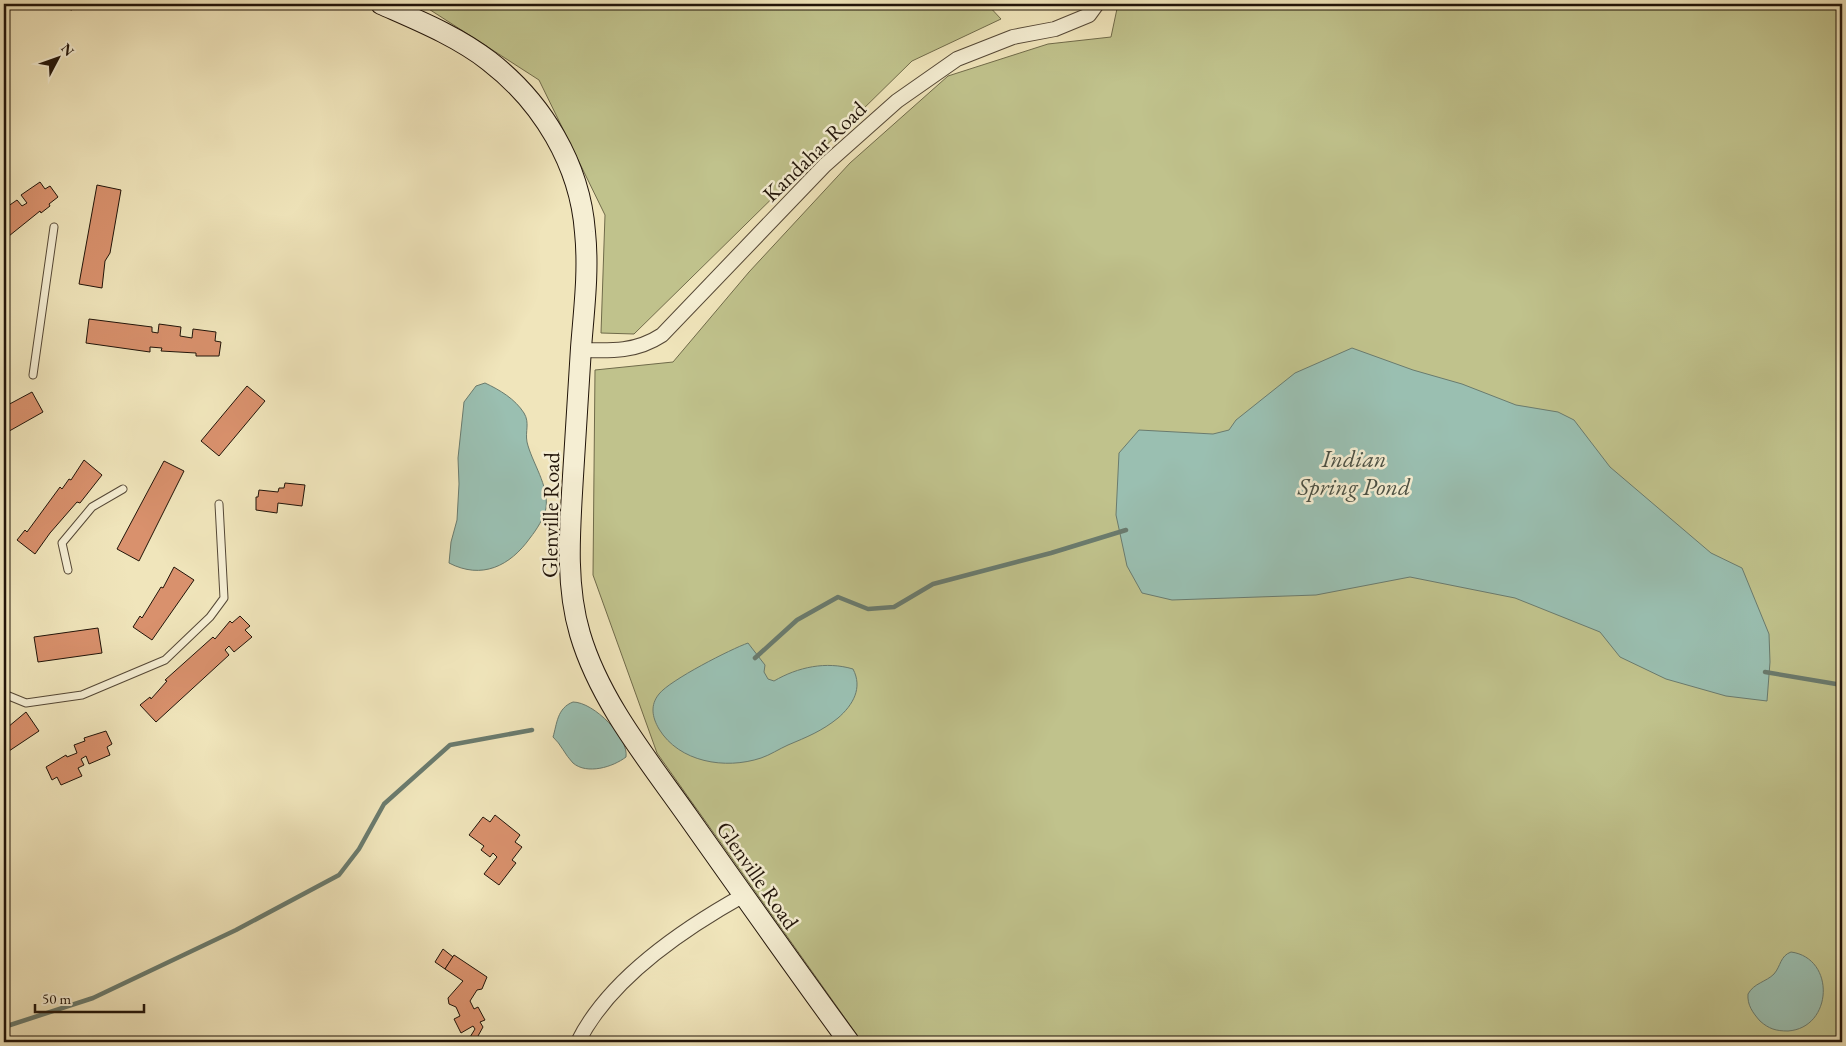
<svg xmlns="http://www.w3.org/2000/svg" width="1846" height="1046" viewBox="0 0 1846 1046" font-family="'EB Garamond',serif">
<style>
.green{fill:#c0c28c;stroke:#706b4a}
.water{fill:#9abfb1;stroke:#6a7b6e}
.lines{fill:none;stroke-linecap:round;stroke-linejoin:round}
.stream{stroke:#6a7b6e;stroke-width:4.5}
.building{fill:#d9916d;stroke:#211409}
.service-casing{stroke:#554836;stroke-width:9}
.minor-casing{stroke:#554836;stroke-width:16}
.secondary-casing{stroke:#211409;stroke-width:22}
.service{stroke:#f5eed3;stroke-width:7}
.minor{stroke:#f5eed3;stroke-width:14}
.secondary{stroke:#f5eed3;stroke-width:20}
.labels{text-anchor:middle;stroke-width:5;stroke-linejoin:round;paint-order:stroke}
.street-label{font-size:22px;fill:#211409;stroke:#f5eed3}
.water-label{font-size:24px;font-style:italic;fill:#4b5044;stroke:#f5eed3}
</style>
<rect width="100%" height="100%" fill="#f0e5bb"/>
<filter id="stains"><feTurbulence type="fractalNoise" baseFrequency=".004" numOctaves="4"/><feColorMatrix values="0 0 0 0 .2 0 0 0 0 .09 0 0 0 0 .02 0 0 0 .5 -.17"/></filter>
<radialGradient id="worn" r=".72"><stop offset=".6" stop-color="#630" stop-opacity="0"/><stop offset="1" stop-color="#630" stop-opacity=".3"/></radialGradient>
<g class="green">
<polygon points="421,4 987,4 1001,19 912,61 634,334 601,333 605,215 539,80"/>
<polygon points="1118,4 1842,4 1842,1042 862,1042 657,753 593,575 595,370 673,362 749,272 850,163 948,76 1048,44 1111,37"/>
</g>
<g class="water">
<polygon points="1352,348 1413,370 1462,384 1516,405 1558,412 1574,420 1610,467 1711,553 1742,568 1769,634 1770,662 1767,701 1726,696 1666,679 1620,657 1600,632 1515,598 1410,577 1316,595 1172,600 1142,593 1127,566 1116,515 1119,453 1139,430 1213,434 1229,430 1236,420 1295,373"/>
<path d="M485,383C500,390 515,399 524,413C530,423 525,431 527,442C532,463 549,485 546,508C544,518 537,529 530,538C510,566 482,580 449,563L451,542L457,520L459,484L458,458L464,402L476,386Z"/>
<path d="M748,643L765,665L764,672L768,679L774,681C798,667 826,661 853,669C863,688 853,705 838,718C822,731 807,737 788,745C779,749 770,755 761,758C725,770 679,762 659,729C652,717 650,705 659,694C670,680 731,649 748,643Z"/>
<path d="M573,702C594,702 629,738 626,757C613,767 587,775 573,763C565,755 561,744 553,737C557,724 557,708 573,702Z"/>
<path d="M1791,952C1836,958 1833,1028 1788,1031C1776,1031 1769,1029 1760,1021C1753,1013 1747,1005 1748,994C1754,983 1766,982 1774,974C1781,966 1780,956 1791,952Z"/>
</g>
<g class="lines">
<g class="stream">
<polyline points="755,658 797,620 838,597 868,609 894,607 933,584 1051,553 1126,530"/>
<polyline points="1765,672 1842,685"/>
<polyline points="4,1027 93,998 236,930 339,875 359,849 384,804 450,745 532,730"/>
</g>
</g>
<g class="building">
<polygon points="58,4 81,4 80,8 73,6 72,10 57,7"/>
<polygon points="40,182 45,189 50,186 58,197 49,204 50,206 41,213 40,211 4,240 4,209 17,200 22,206 27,203 21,195"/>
<polygon points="97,185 121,190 110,253 105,261 102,288 79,284"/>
<polygon points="89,319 152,327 152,332 158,333 159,324 181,327 180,336 192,338 193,329 216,332 215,341 221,342 219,356 196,356 196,353 161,351 162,348 150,347 150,352 86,343"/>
<polygon points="247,386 265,401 219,456 201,441"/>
<polygon points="32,392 43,412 4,434 4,407"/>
<polygon points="84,460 102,475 80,503 77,502 50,533 35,554 17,540 25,530 27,532 60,487 62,489 69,479 71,480"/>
<polygon points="164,461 184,471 139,561 117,549"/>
<polygon points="285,483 305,485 302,506 278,503 277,513 256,510 256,497 258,497 259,490 278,492 279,488 284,488"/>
<polygon points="174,567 194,580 152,640 133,627 140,616 142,618 161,587 163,588"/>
<polygon points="240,616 250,626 245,630 252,637 234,652 229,646 225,650 229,655 156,722 140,705 150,697 151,699 167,681 165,680 213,637 215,639 230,621 232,623"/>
<polygon points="98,628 102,653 38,662 34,637"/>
<polygon points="26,712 39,731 9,751 8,750 4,752 4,726 6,725 8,727"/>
<polygon points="106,731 112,744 107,747 110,755 89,764 86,756 81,759 84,765 78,768 82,776 61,785 57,777 52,780 46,767 66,755 67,757 77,753 74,745 85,741 84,738"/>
<polygon points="495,815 520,835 515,842 522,847 512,860 516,863 499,885 484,874 497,857 493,853 490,857 481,850 484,846 469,835 483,817 490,822"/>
<polygon points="443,949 453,957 445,969 435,962"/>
<polygon points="454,955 487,977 482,989 477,990 470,1001 474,1009 478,1007 485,1020 480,1022 483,1027 478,1036 487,1042 467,1042 475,1029 473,1026 461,1033 454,1019 460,1016 456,1007 449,1004 448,998 463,981 445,969"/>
</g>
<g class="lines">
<g class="service-casing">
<g id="service">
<polyline points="33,375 54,227"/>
<polyline points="68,570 62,543 92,507 123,489"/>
<polyline points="4,694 26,703 82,695 165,660 210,617 224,598 219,504"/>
</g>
</g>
<g class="minor-casing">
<g id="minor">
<path d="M581,350C612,351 636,352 662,335L825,165L897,101L957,59L1013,37L1055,29L1089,15L1097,4"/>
<path d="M578,1042C609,979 683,929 744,895"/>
</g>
</g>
<g class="secondary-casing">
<path id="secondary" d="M381,4C417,20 457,36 489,61C542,102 580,164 585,232C589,271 584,309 581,348C578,391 576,433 573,476C570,528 565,584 580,634C600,702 649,761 689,818C742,893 795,968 849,1042"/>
</g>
<use href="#service" class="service"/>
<use href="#minor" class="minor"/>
<use href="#secondary" class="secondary"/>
</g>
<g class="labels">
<g class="street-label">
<text transform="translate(814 151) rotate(-44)" y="8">Kandahar Road</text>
<text transform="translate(550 515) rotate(-89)" y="8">Glenville Road</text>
<text transform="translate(758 875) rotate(55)" y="8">Glenville Road</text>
</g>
<g class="water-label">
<text x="1354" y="467">Indian<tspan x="1354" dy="28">Spring Pond</tspan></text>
</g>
</g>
<rect width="1846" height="1046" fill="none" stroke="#f0e5bb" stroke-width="20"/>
<rect x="5" y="5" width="1836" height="1036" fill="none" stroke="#211409" stroke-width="2.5"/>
<rect x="10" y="10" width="1826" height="1026" fill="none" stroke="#211409"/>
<g transform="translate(58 58) rotate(49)" stroke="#f5eed3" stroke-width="4" paint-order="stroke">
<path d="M0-4L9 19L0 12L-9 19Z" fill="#211409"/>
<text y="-8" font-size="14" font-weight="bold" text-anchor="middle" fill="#211409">N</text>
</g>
<path d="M35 1004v8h109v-8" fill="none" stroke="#211409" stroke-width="2.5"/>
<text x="42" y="1004" font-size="15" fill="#211409" stroke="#f5eed3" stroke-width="4" paint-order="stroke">50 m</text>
<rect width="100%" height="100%" filter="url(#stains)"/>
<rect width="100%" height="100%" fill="url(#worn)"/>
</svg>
